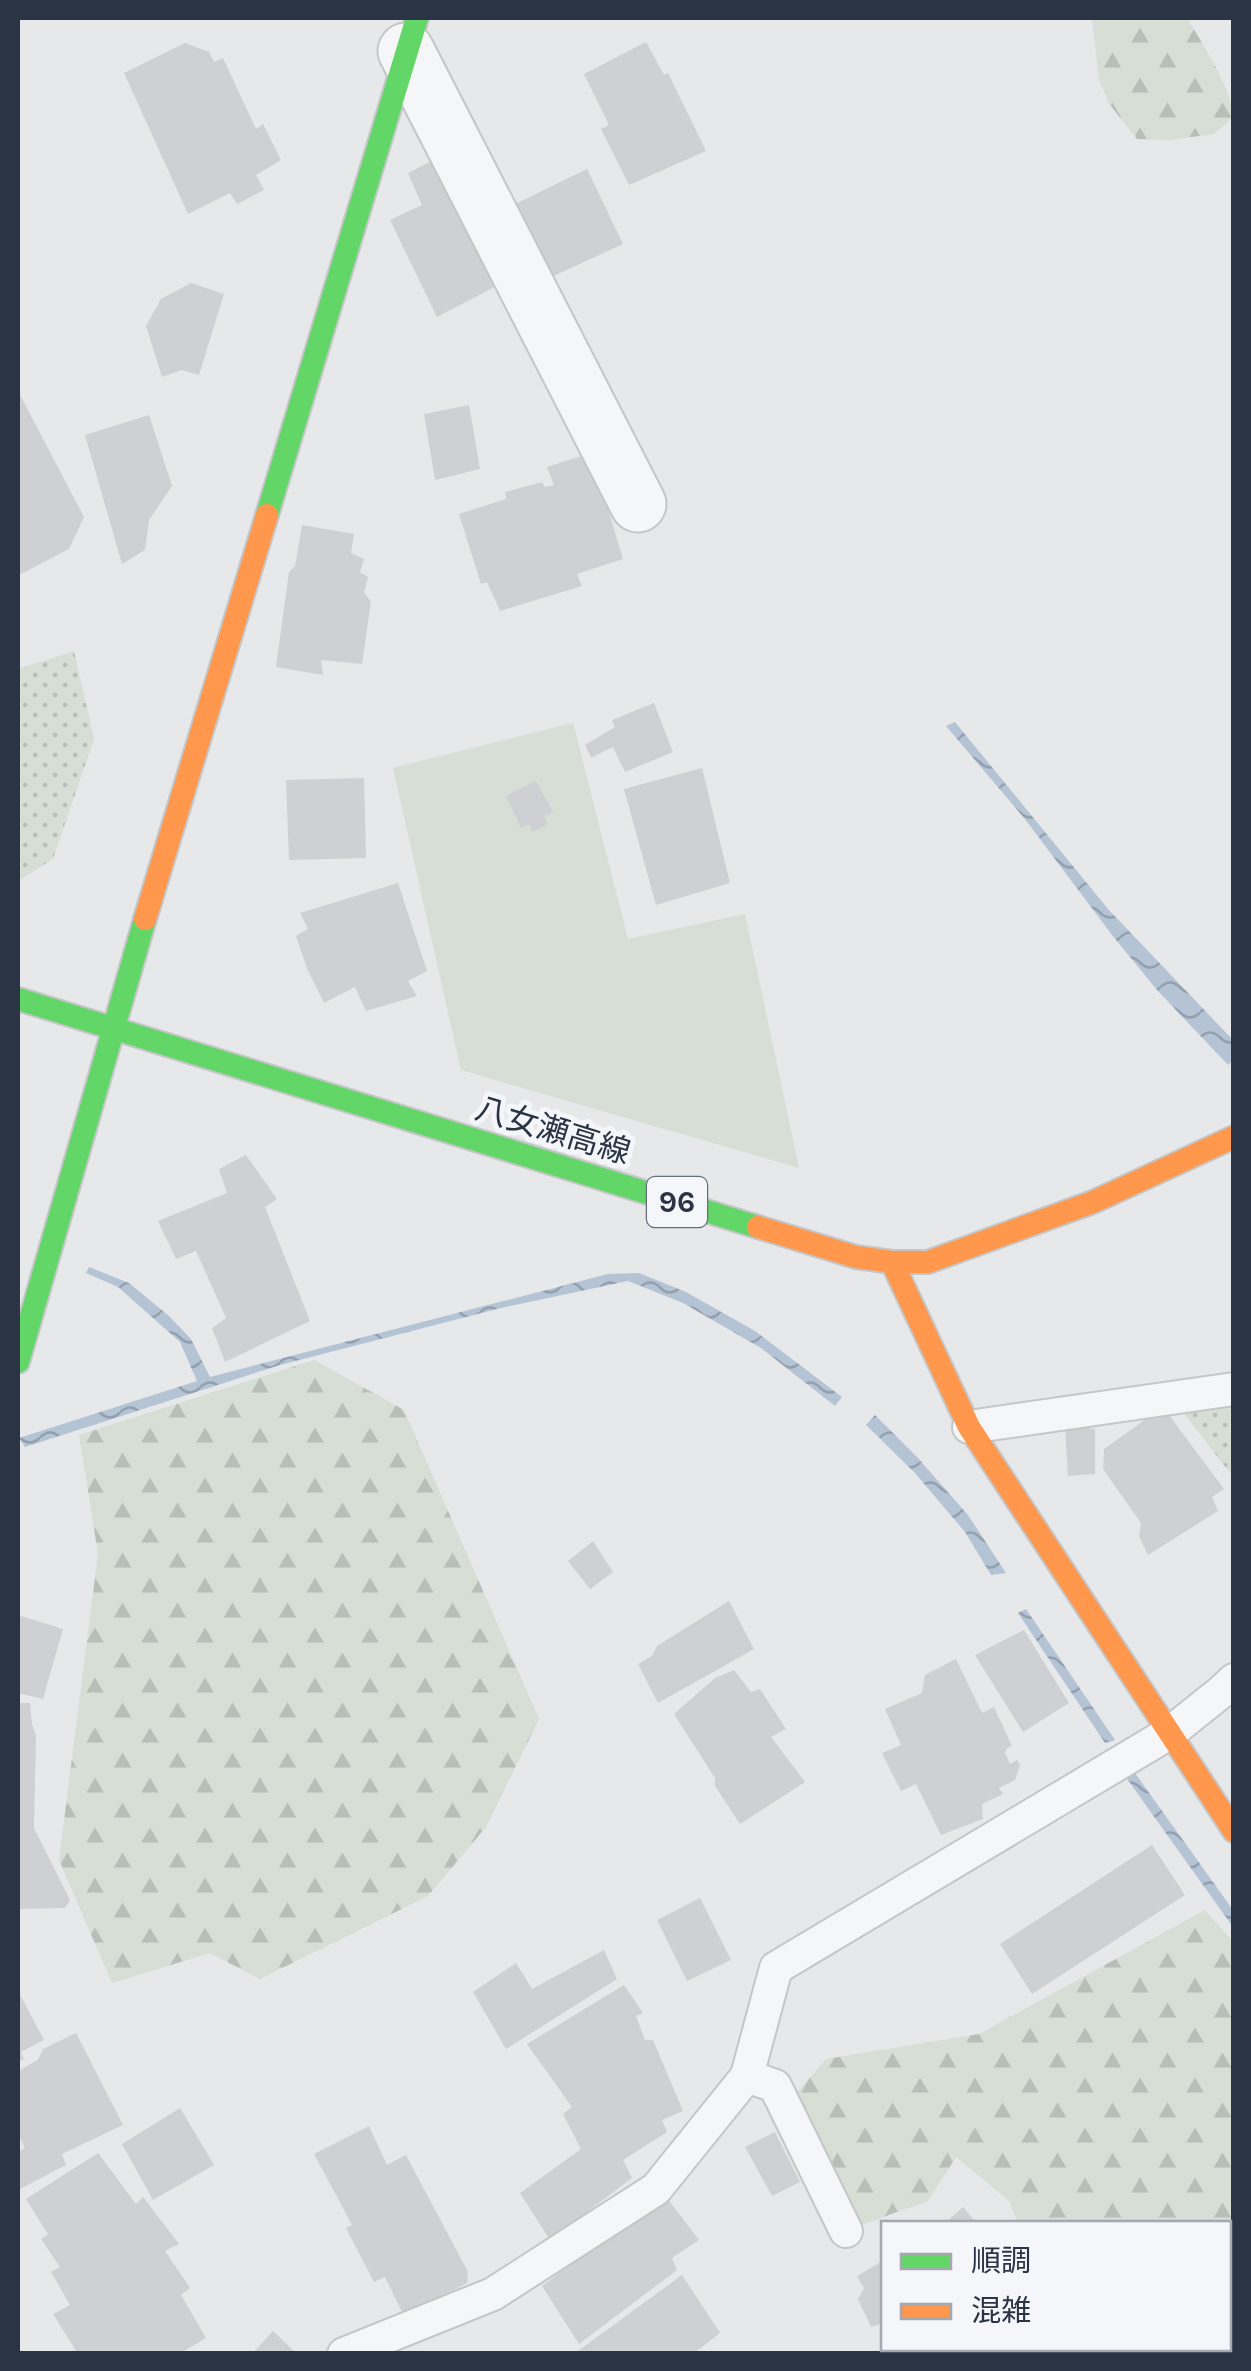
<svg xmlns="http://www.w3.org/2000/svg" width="1251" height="2371" viewBox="0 0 1251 2371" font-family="Karla,'Noto Sans JP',sans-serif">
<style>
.grass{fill:url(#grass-dots)}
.forest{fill:url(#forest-firs)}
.garden{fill:#d6ded6}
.water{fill:url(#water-waves)}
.building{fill:#ced0d3}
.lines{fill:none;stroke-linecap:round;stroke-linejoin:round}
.lane-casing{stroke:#c4c6c8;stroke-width:36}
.street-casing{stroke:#c4c6c8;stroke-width:59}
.fast-casing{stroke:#c4c6c8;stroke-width:26}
.slow-casing{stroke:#c4c6c8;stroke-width:26}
.lane{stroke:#f5f6f7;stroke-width:32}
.street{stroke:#f5f6f7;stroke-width:55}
.fast{stroke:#63d668;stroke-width:22}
.slow{stroke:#ff974d;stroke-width:22}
.labels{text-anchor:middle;stroke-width:10;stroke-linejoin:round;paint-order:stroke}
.shield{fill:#f4f6f9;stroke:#676e7b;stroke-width:2.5}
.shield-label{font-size:30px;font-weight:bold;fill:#2b3445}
.street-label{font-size:32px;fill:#2b3445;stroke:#f4f6f9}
</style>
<defs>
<pattern id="grass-dots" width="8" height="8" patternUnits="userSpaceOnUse" patternTransform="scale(2.5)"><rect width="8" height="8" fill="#d6ded6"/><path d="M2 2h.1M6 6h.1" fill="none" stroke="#b8bfb9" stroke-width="1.8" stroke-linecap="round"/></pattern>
<pattern id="forest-firs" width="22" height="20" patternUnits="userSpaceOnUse" patternTransform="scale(2.5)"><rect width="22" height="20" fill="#d6ded6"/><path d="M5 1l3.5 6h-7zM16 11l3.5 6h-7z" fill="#b8bfb9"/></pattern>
<pattern id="water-waves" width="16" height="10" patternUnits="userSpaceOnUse" patternTransform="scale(2.5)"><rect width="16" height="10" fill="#b4c4d5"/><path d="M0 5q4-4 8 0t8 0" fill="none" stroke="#93a0af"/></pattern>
</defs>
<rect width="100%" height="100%" fill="#e6e8ea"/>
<g class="grass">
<polygon points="74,651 94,739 53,859 18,881 18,669"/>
<polygon points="1233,1406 1233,1477 1183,1412"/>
</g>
<g class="forest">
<path d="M1092,18H1187C1202,43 1232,88 1233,117L1214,134L1170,140L1137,139L1110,105L1099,80Z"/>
<polygon points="314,1360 404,1410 539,1719 486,1827 428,1896 260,1979 210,1953 112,1983 59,1860 98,1554 79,1435"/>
<polygon points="1205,1910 1233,1942 1233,2309 1229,2310 1228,2224 1018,2223 1009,2201 956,2157 928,2201 858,2226 793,2097 826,2059 979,2034"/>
</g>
<polygon class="garden" points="573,723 628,939 745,914 799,1168 461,1070 393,768"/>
<g class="water">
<polygon points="955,722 1108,909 1233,1040 1233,1060 1228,1065 1157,990 1112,935 1025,819 946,726"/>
<polygon points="89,1267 129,1283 169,1316 191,1339 210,1377 608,1274 639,1273 686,1292 755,1331 842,1397 835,1406 761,1348 683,1303 628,1281 501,1308 280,1365 25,1447 19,1438 197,1381 180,1342 118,1287 86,1273"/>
<polygon points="875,1415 917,1457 968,1515 1006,1573 991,1575 965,1532 915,1473 866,1425"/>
<polygon points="1026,1609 1115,1740 1105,1743 1018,1613"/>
<polygon points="1132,1769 1233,1910 1233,1927 1125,1776"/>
</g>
<g class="building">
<polygon points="646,42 664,75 668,73 706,151 629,185 601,129 609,125 584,74"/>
<polygon points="185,43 209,52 214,62 223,58 256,129 263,124 281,160 256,175 264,190 237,204 230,193 188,214 124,73"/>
<polygon points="442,156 504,282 437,317 390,220 422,205 408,173"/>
<polygon points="587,169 623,244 547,279 511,206"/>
<polygon points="191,283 224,294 199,375 182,370 162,377 146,326 161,299"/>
<polygon points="18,391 84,517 69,549 19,575"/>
<polygon points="469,405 480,469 435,480 424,414"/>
<polygon points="149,415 172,486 149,520 145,550 122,564 85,435"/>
<polygon points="591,453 623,559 577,574 582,586 500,611 487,582 481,584 459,514 506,499 505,492 542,482 545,487 554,485 547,467"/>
<polygon points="302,525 354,534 351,553 364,559 360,572 368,577 364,592 371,602 362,664 321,660 323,675 276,667 289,572 295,566"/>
<polygon points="654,703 673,752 625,772 613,747 591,758 585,745 615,727 612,720"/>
<polygon points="702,768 730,883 656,905 624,789"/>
<polygon points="364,778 366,858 289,860 286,780"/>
<polygon points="536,781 553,812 544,816 548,824 533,832 529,824 521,828 506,796"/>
<polygon points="398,883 427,971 408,981 417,996 366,1011 355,987 324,1003 308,971 296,936 308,929 300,913"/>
<polygon points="246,1155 277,1199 265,1207 310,1321 225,1362 212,1328 226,1318 196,1251 176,1259 158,1221 227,1193 219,1169"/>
<polygon points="1163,1407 1224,1489 1212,1497 1218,1511 1148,1555 1139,1536 1141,1523 1103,1469 1104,1449"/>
<polygon points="1065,1426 1095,1429 1095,1474 1068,1476"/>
<polygon points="593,1541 613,1572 590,1589 568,1561"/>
<polygon points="729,1601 754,1649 658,1703 638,1664 652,1656 657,1646"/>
<polygon points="21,1616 63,1629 43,1699 18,1693 18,1624"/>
<polygon points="1024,1630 1069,1703 1023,1732 975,1655"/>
<polygon points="956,1659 982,1713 994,1707 1012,1746 1007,1748 1005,1753 1010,1764 1017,1760 1020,1765 1015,1780 999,1788 1003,1794 982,1804 983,1819 941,1835 916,1784 901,1791 882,1753 901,1745 885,1709 922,1693 925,1675"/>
<polygon points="734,1670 751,1692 760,1689 786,1729 771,1737 805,1782 740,1824 715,1786 715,1778 674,1714 715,1678"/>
<polygon points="18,1703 30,1703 32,1724 36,1736 34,1828 70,1900 65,1908 18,1909"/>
<polygon points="1152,1845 1185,1895 1032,1994 1000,1944"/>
<polygon points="700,1898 731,1960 687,1981 657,1920"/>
<polygon points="604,1950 617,1979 506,2049 473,1992 516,1963 532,1989"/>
<polygon points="624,1985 643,2013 636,2016 645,2040 653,2040 683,2111 662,2120 667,2132 623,2160 632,2178 550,2240 520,2193 581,2149 563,2114 572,2107 527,2044"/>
<polygon points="18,1991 44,2040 21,2052 24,2059 18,2062"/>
<polygon points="76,2033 123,2125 62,2154 66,2165 18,2190 18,2152 25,2148 18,2134 18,2071 38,2060 43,2049"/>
<polygon points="180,2108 214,2165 153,2200 122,2144"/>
<polygon points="369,2126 387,2165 406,2155 468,2272 467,2283 404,2316 385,2277 374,2282 346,2228 352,2225 314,2154"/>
<polygon points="775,2132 800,2182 772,2196 745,2147"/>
<polygon points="98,2153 136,2204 143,2197 179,2244 165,2251 190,2288 181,2295 206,2338 179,2354 78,2354 53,2314 70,2305 51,2272 60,2267 41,2239 48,2234 26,2199"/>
<polygon points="664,2194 699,2240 672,2258 677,2270 579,2344 542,2286"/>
<polygon points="963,2207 977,2224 944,2224"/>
<polygon points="884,2260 884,2323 871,2327 858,2299 864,2288 857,2276"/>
<polygon points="682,2275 720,2333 693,2354 574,2354"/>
<polygon points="1234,2326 1234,2354 1171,2354 1169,2348 1228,2348 1228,2329"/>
<polygon points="273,2331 297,2354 252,2354"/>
<polygon points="940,2348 1011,2348 1015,2354 934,2354"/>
</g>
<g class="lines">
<g class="lane-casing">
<g id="lane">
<polyline points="969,1427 1234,1389"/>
<polyline points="747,2076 775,2086 846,2231"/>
<polyline points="344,2354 493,2294 656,2189 747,2076 776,1968 1171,1732 1221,1692 1234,1680"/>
</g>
</g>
<g class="street-casing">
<polyline id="street" points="406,51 638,504"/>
</g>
<g class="fast-casing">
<g id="fast">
<polyline points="267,515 417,18"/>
<polyline points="18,999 758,1227"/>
<polyline points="18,1362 145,919"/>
</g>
</g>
<g class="slow-casing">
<g id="slow">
<polyline points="145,919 267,515"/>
<polyline points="758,1227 856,1257 892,1262 928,1262 1093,1202 1234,1137"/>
<polyline points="892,1262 969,1427 1234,1831"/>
</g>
</g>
<use href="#lane" class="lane"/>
<use href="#street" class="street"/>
<use href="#fast" class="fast"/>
<use href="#slow" class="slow"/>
</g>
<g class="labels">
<rect class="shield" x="647" y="1177" width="60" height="50" rx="8"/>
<g class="shield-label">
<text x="677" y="1212">96</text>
</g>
<g class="street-label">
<text transform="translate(553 1130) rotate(17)" y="11">八女瀬高線</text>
</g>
</g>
<rect width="1251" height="2371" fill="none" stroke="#2b3445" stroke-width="40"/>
<rect x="881" y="2221" width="350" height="130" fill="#f4f6f9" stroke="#a4a8b1" stroke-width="2.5"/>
<rect x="901" y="2254" width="50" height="15" fill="#63d668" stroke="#a4a8b1" stroke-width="2.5"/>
<text x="971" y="2271" font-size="30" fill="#2b3445">順調</text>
<rect x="901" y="2304" width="50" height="15" fill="#ff974d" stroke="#a4a8b1" stroke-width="2.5"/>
<text x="971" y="2321" font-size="30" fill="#2b3445">混雑</text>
</svg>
